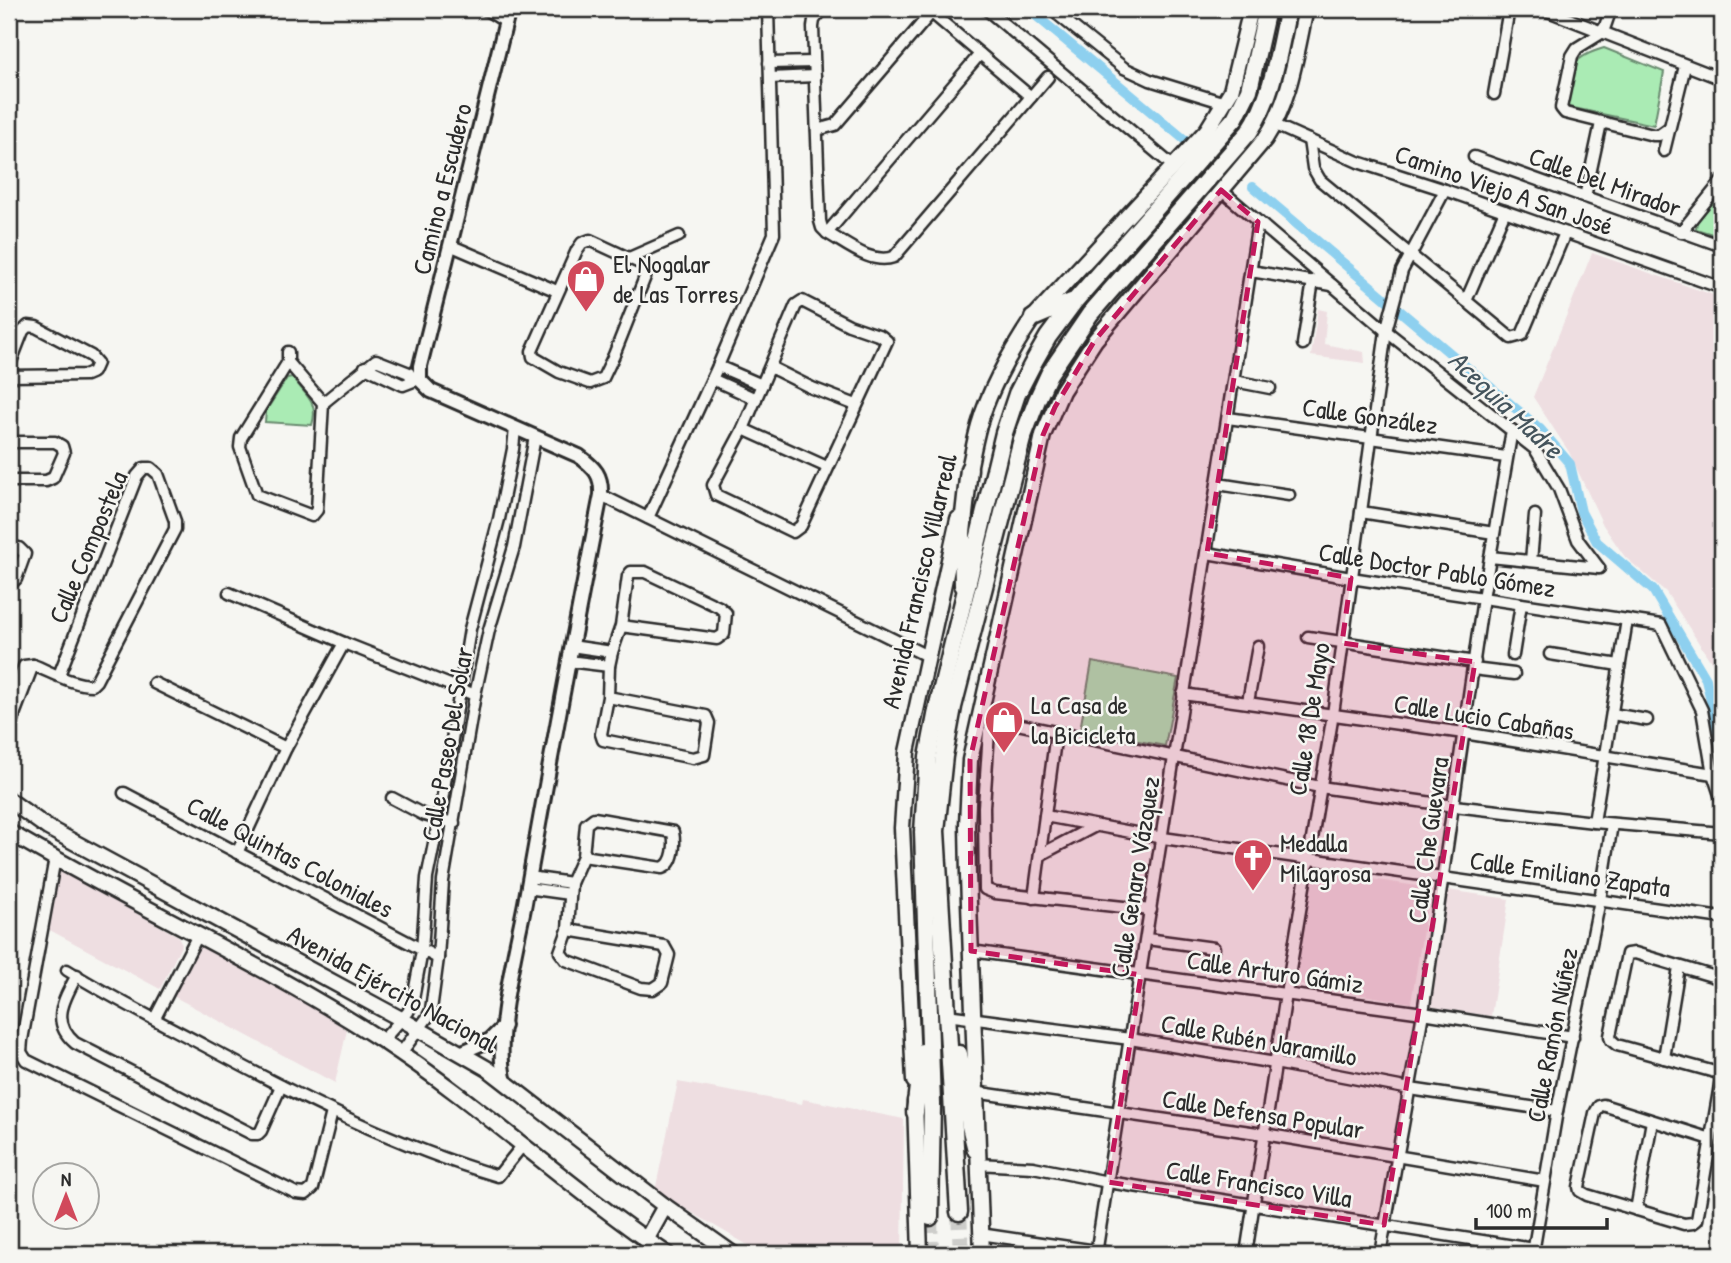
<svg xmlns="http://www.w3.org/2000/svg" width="1731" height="1263" viewBox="0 0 1731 1263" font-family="'Patrick Hand',sans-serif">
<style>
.built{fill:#eedee1}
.green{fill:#aaebb4;stroke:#6a8b70;stroke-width:2}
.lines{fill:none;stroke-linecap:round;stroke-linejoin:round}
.canal{stroke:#8ed0ef;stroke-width:10}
.trunk-tunnel{stroke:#cdcdca;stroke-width:16;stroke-dasharray:16 8;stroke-linecap:butt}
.minor-casing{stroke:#2b2b2b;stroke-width:15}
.tertiary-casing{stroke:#2b2b2b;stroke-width:18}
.primary-casing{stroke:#2b2b2b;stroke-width:19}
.trunk-casing{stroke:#2b2b2b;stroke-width:21}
.minor{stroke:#f6f6f2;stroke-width:10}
.tertiary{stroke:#f6f6f2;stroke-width:12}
.primary{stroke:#f6f6f2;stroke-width:14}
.trunk{stroke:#f6f6f2;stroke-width:16}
.marked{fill:#c2185b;fill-opacity:0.2;stroke:#c2185b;stroke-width:5;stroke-dasharray:14 9;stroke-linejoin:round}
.labels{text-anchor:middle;stroke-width:5;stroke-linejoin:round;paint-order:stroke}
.street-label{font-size:26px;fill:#2b2b2b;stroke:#f6f6f2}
.poi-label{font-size:26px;fill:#2b2b2b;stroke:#f6f6f2;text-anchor:start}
.water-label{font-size:28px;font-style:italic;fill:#44545c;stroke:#f6f6f2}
</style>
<rect width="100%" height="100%" fill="#f6f6f2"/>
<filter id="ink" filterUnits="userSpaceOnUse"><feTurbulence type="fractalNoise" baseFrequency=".0143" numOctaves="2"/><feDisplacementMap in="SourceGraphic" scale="14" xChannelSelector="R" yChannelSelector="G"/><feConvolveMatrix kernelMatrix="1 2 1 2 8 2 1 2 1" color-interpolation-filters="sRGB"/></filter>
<g filter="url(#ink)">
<g class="built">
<polygon points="1592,253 1722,298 1722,679 1666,592 1625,557 1603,525 1569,452 1533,397"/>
<polygon points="1318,309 1327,311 1324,344 1364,352 1365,363 1311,356"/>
<polygon points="1312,870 1430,888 1411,1003 1294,984"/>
<polygon points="59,871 178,936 182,944 160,989 46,928"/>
<polygon points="1448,890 1509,899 1491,1016 1430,1007"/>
<polygon points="202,946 297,996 347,1030 335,1083 173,996 197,949"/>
<polygon points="678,1082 802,1104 803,1099 904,1119 902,1254 763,1254 655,1191"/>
</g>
<g class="green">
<path d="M1604,48L1664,72L1654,125L1564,106C1570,71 1566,59 1604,48Z"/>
<polygon points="1722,191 1722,237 1696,229 1697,221"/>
<path d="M292,377C306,396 319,402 312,425L265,422L266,411L287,378Z"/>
<polygon points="1092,662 1178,678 1165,746 1080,730"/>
</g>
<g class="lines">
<g class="canal">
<polyline points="1028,9 1191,145"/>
<polyline points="1253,187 1540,429 1570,464 1581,512 1597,542 1653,590 1706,679 1722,746"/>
</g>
<g class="trunk-tunnel">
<polyline points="959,1212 961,1254"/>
<polyline points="930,1217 931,1254"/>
</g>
<g class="minor-casing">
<g id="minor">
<polyline points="485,9 506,22"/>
<path d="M823,9L814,20L813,27L820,221L822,228L827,233C847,244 871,265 894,257L1048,77"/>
<polyline points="927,9 1031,97"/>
<polyline points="986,9 1174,167"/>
<polyline points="1051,9 1124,68 1150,80 1225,103"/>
<polyline points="1543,9 1722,79"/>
<polyline points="1611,9 1603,32 1577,48 1572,56 1561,108 1565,113 1653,135 1659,135 1669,128"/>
<polyline points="769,63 814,62"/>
<polyline points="770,78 815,76"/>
<polyline points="1494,94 1509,9"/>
<polyline points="1275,125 1358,162 1445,190 1722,288"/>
<polyline points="817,130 835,125 931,13"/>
<polyline points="1309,140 1313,168 1320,180 1511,338 1522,335 1565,233"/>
<polyline points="1664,151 1685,66"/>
<polyline points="1474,157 1722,246"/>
<polyline points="1221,190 1386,331 1535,449 1559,489 1578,540 1599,568"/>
<polyline points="1585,197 1601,123"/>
<polyline points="1681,232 1722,181"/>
<polyline points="827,233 980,54"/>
<polygon points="590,240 646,266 647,272 614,355 603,378 590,383 559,372 533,357 532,351 577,250 582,243"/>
<polyline points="452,246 557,291"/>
<polyline points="629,258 679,236"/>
<polyline points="1251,271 1332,285"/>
<polygon points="802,301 849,325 881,336 887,341 801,526 793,532 716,495 713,485 743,429 796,305"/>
<polyline points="1466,301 1505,211"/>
<polyline points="1303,344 1313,281"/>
<polyline points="288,352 288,362 241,438 240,447 257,495 312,516 317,510 323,403 288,362"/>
<polyline points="718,366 762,385"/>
<polyline points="9,367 23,331 28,326 36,327 91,356 97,363 93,372 86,375 9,376"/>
<polyline points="365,367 403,385 416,380"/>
<polyline points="770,367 812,388 856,405"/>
<polyline points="712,379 756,399"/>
<polyline points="1234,381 1270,388"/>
<polyline points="323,403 376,360 409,373 412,380"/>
<polyline points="1228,418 1506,457"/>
<polyline points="743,429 827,467"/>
<polyline points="9,442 55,442 62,446 64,453 53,478 46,481 9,481"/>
<polyline points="1218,484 1289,495"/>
<polyline points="601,495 927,656"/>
<polyline points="1361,512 1494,533"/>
<polyline points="648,518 718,366 774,234 768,9"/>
<polyline points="9,547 19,548 25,554 16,579 9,585"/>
<polyline points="1207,553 1351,578 1661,625 1702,710 1713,774 1722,801"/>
<polyline points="1490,557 1599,568"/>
<polyline points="1531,561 1535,515"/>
<polyline points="229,593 344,643 475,695"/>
<polyline points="1308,637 1475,662"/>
<polyline points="571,646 612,652"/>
<polyline points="1550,654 1619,665"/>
<polyline points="1513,655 1521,604"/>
<polyline points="568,661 609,666"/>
<path d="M33,665C51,672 73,685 92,685L96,681L175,529V521L158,474L151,468H144L137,476L59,675"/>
<polyline points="1473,669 1514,674"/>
<polyline points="154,683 286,748"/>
<polyline points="1183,694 1464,733 1713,774"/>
<polyline points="608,697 706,716 709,723 704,755 693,758 603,740 601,734 608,697 609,666 612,652 621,626 628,576 631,572 645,572 719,607 726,613 724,634 717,639 621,626"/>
<polyline points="1248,702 1258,646"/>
<polyline points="9,705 24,666 33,665"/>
<polyline points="1612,714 1647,720"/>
<polyline points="9,728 33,665"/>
<polyline points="124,793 438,958"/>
<polyline points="392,798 424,815 454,823"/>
<polyline points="1045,816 1163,838 1722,918"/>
<polyline points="1594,822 1627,620"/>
<polyline points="237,853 286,748 344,643"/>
<polyline points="1040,855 1095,826"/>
<polyline points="55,858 22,1040 21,1052 26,1060 296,1193 306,1194 313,1188 332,1112"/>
<polyline points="529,877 571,883"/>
<polyline points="527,888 570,894"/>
<polyline points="1034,898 1056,733"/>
<polyline points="1151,910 995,893 985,889 984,807 989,731 993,723 998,720 1320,787 1454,806 1594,822 1722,833"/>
<path d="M568,930L664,946L669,955L662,983L653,989L641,988L566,960L560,952L568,930L571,883L583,856L586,824L594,818L600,819L673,832C675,843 675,864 662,868L583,856"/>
<polyline points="1147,939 1214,948"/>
<polyline points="971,951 1423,1013 1573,1037"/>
<path d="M67,970C112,998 160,1022 207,1047C300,1097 396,1146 498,1176L522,1146"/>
<path d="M77,975C64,999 50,1022 75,1043L252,1134H258L261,1131L281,1086"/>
<polyline points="954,1016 1130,1039 1275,1063 1410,1089 1557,1111"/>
<polyline points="155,1018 198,935"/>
<polyline points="382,1041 408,1012 412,1004 422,951 427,878 439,819 470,629 499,519 513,449 515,428"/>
<polyline points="401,1053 427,1018 431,1010 438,958 443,881 475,695 489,630 514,547 535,437"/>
<polyline points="1664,1058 1679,967"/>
<polyline points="1722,1074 1617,1045 1611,1040 1610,1036 1627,954 1635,953 1722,979"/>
<polyline points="974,1092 1264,1134 1545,1181"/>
<polyline points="1711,1139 1603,1105 1599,1106 1595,1113 1579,1187 1580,1191 1587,1195 1684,1224 1693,1223 1697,1220 1722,1073"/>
<polyline points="977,1164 1033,1167 1108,1182 1534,1249"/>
<polyline points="1636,1210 1652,1121"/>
<polyline points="980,1234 1117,1254"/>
<polyline points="1533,1253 1557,1111 1600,900 1612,824"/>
<polyline points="1096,1254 1258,222"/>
<polyline points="1246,1254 1286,994 1333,714 1386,331 1402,271 1445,190"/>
<polyline points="1380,1254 1423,1013 1483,598 1512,430"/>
</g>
</g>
<g class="tertiary-casing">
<g id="tertiary">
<polyline points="460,1053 490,1040 504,1026"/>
<path d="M505,1082C493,1038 516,950 525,903C549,767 574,631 601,495C602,475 595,468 579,456L431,391L420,380V366L509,9"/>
</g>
</g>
<g class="primary-casing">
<g id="primary">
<path d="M967,479C971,461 974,443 979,425C990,387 1011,351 1033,318L1207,130L1231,91L1251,9"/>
<polyline points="9,800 48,828 401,1019 488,1069 665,1206 733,1254"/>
<path d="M9,832C132,905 263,963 383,1041C482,1106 569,1188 667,1254"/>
<polyline points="914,1081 902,828 907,752 958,519"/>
<polyline points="915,1101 920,1254"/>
<polyline points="646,1240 665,1206"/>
<path d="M982,1254L968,876L967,825L970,760L1043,435L1062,391L1095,340L1265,139C1291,100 1296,53 1306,9"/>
</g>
</g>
<g class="trunk-casing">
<g id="trunk">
<polyline points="1033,318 1071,302"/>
<polyline points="963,585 962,533 969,469"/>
<polyline points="959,1054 970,1126 976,1150"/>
<polyline points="915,1112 922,1052"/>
<path d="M959,1212L936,831L944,756L953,707L1022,439L1037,400L1049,374L1090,314L1249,132C1274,94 1278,52 1288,9"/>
<polyline points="930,1217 932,1104 923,832 928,757 938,705 1004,433 1017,394 1032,365 1048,337 1074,302 1235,118 1249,90 1267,9"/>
</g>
</g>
<use href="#minor" class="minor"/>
<use href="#tertiary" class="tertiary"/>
<use href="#primary" class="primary"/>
<use href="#trunk" class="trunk"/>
</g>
</g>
<path class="marked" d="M1221,190L1258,222L1207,553L1351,578L1342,643L1475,662L1384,1225L1108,1182L1141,975L971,951L970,760L1043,435L1055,407L1095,340Z"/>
<defs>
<g id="shop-pin" transform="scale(2.0125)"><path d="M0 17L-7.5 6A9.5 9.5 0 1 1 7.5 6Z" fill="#d1495b" stroke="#f6f6f2"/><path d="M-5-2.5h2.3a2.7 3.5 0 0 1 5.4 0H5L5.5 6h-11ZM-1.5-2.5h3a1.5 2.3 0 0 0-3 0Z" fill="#fff"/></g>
<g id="church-pin" transform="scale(2.0125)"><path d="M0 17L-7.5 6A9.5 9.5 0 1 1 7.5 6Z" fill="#d1495b" stroke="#f6f6f2"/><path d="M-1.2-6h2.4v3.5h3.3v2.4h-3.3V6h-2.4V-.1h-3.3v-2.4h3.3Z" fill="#fff"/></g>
</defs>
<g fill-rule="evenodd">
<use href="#shop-pin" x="586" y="279"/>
<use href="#shop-pin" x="1004" y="720"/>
<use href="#church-pin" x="1253" y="858"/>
</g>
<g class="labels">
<g class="street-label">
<text transform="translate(1605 182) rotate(20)" y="9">Calle Del Mirador</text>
<text transform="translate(442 189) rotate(-76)" y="9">Camino a Escudero</text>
<text transform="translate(1504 190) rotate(19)" y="9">Camino Viejo A San José</text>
<text transform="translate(1370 416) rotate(8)" y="9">Calle González</text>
<text transform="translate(88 547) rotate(-67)" y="9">Calle Compostela</text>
<text transform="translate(1437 570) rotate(9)" y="9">Calle Doctor Pablo Gómez</text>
<text transform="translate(919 581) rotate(-77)" y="9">Avenida Francisco Villarreal</text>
<text transform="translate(1484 717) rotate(9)" y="9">Calle Lucio Cabañas</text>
<text transform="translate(1309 719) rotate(-81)" y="9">Calle 18 De Mayo</text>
<text transform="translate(447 744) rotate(-80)" y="9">Calle Paseo Del Solar</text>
<text transform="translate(1428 840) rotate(-82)" y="9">Calle Che Guevara</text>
<text transform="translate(290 857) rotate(28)" y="9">Calle Quintas Coloniales</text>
<text transform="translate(1570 874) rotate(8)" y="9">Calle Emiliano Zapata</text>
<text transform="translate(1135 877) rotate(-81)" y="9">Calle Genaro Vázquez</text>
<text transform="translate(1275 972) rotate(8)" y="9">Calle Arturo Gámiz</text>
<text transform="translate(393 989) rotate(29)" y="9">Avenida Ejército Nacional</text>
<text transform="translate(1552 1035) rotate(-79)" y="9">Calle Ramón Núñez</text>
<text transform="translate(1259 1040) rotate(10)" y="9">Calle Rubén Jaramillo</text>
<text transform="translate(1263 1114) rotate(9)" y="9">Calle Defensa Popular</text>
<text transform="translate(1259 1184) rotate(9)" y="9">Calle Francisco Villa</text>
</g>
<g class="poi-label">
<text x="613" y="273">El Nogalar<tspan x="613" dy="30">de Las Torres</tspan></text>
<text x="1031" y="714">La Casa de<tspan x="1031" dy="30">la Bicicleta</tspan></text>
<text x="1280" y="852">Medalla<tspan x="1280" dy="30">Milagrosa</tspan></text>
</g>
<g class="water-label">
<text transform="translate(1506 404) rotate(43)" y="10">Acequia Madre</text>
</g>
</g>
<rect width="1731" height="1263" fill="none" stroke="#f6f6f2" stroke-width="35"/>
<rect x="18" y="18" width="1696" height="1228" fill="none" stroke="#2b2b2b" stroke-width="2.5" filter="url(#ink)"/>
<g transform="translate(66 1196)"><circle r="33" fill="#f6f6f2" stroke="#a5a5a2" stroke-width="2"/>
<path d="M0-5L12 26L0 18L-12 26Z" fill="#d1495b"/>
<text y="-10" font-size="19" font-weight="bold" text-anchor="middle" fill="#2b2b2b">N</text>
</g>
<path d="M1476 1218v10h131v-10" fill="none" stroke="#2b2b2b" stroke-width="3.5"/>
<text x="1486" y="1218" font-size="21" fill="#2b2b2b" stroke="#f6f6f2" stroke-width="5" paint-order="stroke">100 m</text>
</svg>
